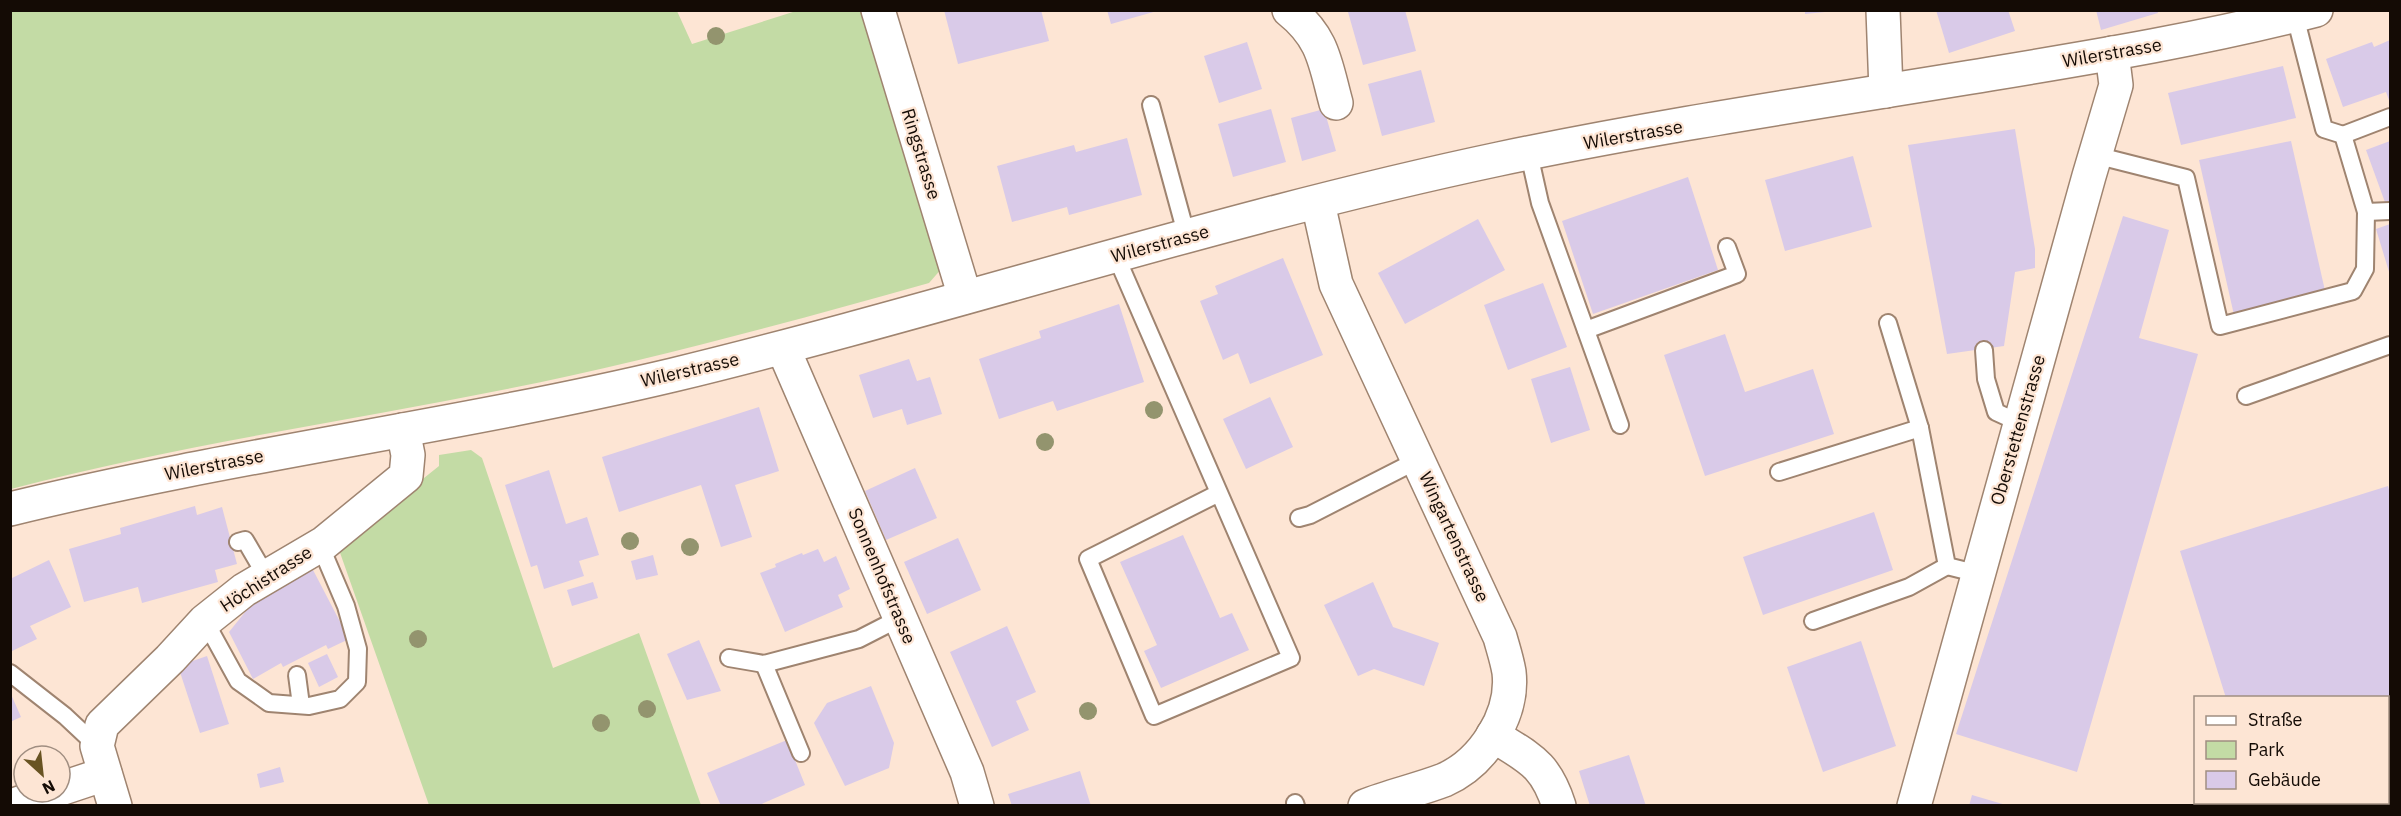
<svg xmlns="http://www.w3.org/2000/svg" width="2401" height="816" viewBox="0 0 2401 816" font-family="'IBM Plex Sans',sans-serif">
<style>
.green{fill:#c3dba5}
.building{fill:#d9cae8}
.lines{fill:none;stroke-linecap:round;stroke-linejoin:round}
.service-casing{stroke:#9f8470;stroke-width:20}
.minor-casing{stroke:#9f8470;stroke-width:36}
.tertiary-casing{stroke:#9f8470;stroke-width:36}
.secondary-casing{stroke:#9f8470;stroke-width:36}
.service{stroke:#fff;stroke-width:16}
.minor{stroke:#fff;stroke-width:33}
.tertiary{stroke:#fff;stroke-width:33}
.secondary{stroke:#fff;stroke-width:33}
.tree{fill:#93946e}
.labels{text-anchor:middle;stroke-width:4.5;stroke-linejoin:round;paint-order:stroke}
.street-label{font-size:18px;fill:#140b05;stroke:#fde5d4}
</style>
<rect width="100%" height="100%" fill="#fde5d4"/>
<g class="green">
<path d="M11,11H677L692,44L796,11H865L943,267L929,283C789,322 650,361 507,389C342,422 174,446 11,489Z"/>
<polygon points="471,450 482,458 553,668 639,633 701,805 429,805 338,547 439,466 439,455"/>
</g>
<g class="building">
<polygon points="944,10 1041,10 1049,41 958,64"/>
<polygon points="1107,10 1157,10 1157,11 1111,24"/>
<polygon points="1353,10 1405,10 1416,51 1363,65 1348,12"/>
<polygon points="1805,10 1825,10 1825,12 1805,14"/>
<polygon points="1936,10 2008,10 2015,31 1949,53"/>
<polygon points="2096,10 2157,10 2158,13 2101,30"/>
<polygon points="2390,40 2390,103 2386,92 2343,107 2326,59 2372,42 2374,47"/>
<polygon points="1247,42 1262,89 1219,103 1204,56"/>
<polygon points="2283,66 2296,118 2181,145 2168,93"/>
<polygon points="1421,70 1435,122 1382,136 1368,84"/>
<polygon points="1271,109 1286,162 1233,177 1218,124"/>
<polygon points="1324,109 1336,151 1302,161 1291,118"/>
<polygon points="2015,129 2035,249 2035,268 2015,272 2004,346 1947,354 1908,145"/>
<polygon points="1127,138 1142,195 1069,215 1067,207 1012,222 997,166 1074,145 1076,152"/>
<polygon points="2291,141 2326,295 2234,315 2199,160"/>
<polygon points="2390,141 2390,203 2386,205 2366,150"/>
<polygon points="1853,156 1872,227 1785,251 1765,180"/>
<polygon points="1688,177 1718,270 1593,314 1562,221"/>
<polygon points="2123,216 2169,230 2139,338 2198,354 2077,772 1956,734"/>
<polygon points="1478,219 1505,270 1405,324 1378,273"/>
<polygon points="2390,224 2390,275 2376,229"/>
<polygon points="1283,258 1323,355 1250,384 1238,353 1223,360 1200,301 1218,294 1215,286"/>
<polygon points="1543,283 1567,347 1508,370 1484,305"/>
<polygon points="1119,304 1144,382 1057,411 1053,401 999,419 979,359 1041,338 1039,331"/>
<polygon points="1725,334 1745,392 1813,369 1834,434 1705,476 1664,355"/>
<polygon points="909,359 917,381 930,377 942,414 907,425 902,409 873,418 859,375"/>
<polygon points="1570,367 1590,430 1551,443 1531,379"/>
<polygon points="1270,397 1293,447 1246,469 1223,419"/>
<polygon points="759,407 779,471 735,485 752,537 721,547 701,485 619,512 602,457"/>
<polygon points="915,468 937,518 886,540 865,491"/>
<polygon points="549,470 566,524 587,517 599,555 579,561 584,576 544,589 537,565 531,567 505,485"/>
<polygon points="2388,486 2390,493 2390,806 2260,806 2259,802 2388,802 2388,698 2226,698 2180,551"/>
<polygon points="195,506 197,515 222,507 237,564 215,570 218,582 142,603 138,587 84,602 69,549 121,534 120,528"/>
<polygon points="1874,512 1893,570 1763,615 1743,557"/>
<polygon points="1183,535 1220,618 1232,613 1249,650 1161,688 1144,651 1157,645 1120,562"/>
<polygon points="958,538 981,590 927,614 904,562"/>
<polygon points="818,549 824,562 836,556 850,589 838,595 843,607 785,632 760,573 776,567 775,564 802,553 803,555"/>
<polygon points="653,555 658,575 636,580 631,561"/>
<polygon points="49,560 71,607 30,626 37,639 10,652 10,579"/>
<polygon points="312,568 349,639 328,649 326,645 283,667 281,663 253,679 229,632 250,606 248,602"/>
<polygon points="593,582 598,598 572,606 567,590"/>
<polygon points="1373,582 1393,627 1439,643 1424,686 1374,669 1358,676 1324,605"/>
<polygon points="1007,626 1036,692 1016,701 1029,730 992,747 950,652"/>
<polygon points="699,640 721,691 687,700 667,654"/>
<polygon points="1861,641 1896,746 1823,772 1787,667"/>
<polygon points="327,654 338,677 319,687 308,663"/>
<polygon points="207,656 229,724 200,733 178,666"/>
<polygon points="871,686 894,743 889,768 845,786 814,723 827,703"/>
<polygon points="10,692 21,717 10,722"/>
<polygon points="787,740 805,785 757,806 721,806 707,773"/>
<polygon points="1629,755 1646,806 1590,806 1579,771"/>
<polygon points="280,767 284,782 260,788 257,774"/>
<polygon points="1080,771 1091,806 1012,806 1008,794"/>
<polygon points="1972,795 2006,805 2006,806 1969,806"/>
</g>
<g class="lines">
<g class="service-casing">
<g id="service">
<polyline points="1151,105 1187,237"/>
<polyline points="2343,135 2390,117"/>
<polyline points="1529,154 1540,203 1620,425"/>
<polyline points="2095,155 2186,178 2220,326 2353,291 2365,269 2366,212 2343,135 2324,129 2295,16"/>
<polyline points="2366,212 2390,211"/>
<polyline points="1116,256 1291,658 1154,716 1088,559 1219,493"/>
<polyline points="1888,323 1920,428 1947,566 1979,574"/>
<polyline points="1586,330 1737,274 1727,247"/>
<polyline points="1984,350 1986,379 1996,412 2020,423"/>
<polyline points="2246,396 2390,345"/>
<polyline points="1779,472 1920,428"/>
<polyline points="1299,518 1310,515 1418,460"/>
<polyline points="238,542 245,540 266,576"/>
<polyline points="205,621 238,681 269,703 309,706 340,699 357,682 358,649 346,606 320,545"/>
<polyline points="1813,621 1909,587 1947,566"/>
<polyline points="729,658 764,664 859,639 900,618"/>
<polyline points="764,664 801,753"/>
<polyline points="10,673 65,716 97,746"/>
<polyline points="297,675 301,705"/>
<polyline points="1295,803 1296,806"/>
</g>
</g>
<g class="minor-casing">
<g id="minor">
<polyline points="878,10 965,297"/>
<path d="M1289,10C1324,38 1325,63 1336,103"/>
<polyline points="1883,10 1886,91"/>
<path d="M1318,203L1336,284L1500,637C1503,648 1507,660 1509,672C1514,715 1483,763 1444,780C1418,790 1390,796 1365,806"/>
<polyline points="783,348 967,772 977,806"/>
<path d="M1493,735C1528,758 1545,762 1559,806"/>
<polyline points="60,789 105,774"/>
<polyline points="11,806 51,792"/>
<polyline points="115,806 97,746 102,725 170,659 205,621 244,590 324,543 406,476 408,455 403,430"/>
</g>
</g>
<g class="tertiary-casing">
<polyline id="tertiary" points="1914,806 2089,176 2116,85 2112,53"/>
</g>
<g class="secondary-casing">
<path id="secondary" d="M10,509C229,455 454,427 673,375C949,308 1220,218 1499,159C1661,125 1826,101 1990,74C2099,56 2208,38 2316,10"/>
</g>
<use href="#service" class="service"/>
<use href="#minor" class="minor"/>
<use href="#tertiary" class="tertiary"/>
<use href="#secondary" class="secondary"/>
</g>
<g class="tree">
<circle cx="716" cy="36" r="9"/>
<circle cx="1154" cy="410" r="9"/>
<circle cx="1045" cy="442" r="9"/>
<circle cx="630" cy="541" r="9"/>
<circle cx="690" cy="547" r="9"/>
<circle cx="418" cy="639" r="9"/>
<circle cx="647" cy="709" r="9"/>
<circle cx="1088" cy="711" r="9"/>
<circle cx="601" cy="723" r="9"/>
</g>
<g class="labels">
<g class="street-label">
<text transform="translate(2112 53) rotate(-10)" y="6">Wilerstrasse</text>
<text transform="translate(1633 135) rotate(-10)" y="6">Wilerstrasse</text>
<text transform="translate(921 154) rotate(73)" y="6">Ringstrasse</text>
<text transform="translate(1160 244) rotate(-15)" y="6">Wilerstrasse</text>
<text transform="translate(690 370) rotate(-13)" y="6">Wilerstrasse</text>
<text transform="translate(2018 430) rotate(-74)" y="6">Oberstettenstrasse</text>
<text transform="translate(214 465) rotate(-11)" y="6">Wilerstrasse</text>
<text transform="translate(1454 537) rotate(65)" y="6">Wingartenstrasse</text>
<text transform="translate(882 576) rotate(67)" y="6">Sonnenhofstrasse</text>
<text transform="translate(266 579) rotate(-33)" y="6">Höchistrasse</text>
</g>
</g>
<rect width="2401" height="816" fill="none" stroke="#140b05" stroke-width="24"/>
<rect x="2194" y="696" width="195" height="108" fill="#fde5d4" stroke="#a08e81" stroke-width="1.5"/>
<rect x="2206" y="716" width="30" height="9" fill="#ffffff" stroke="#a08e81" stroke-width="1.5"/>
<text x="2248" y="726" font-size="18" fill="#140b05">Straße</text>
<rect x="2206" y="741" width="30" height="18" fill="#c3dba5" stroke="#a08e81" stroke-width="1.5"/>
<text x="2248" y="756" font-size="18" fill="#140b05">Park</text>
<rect x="2206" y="771" width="30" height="18" fill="#d9cae8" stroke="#a08e81" stroke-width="1.5"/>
<text x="2248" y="786" font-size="18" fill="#140b05">Gebäude</text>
<g transform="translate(42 774) rotate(153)"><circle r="28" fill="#fde5d4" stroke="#a08e81" stroke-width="1.5"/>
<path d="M0-4.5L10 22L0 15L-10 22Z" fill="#685322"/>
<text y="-9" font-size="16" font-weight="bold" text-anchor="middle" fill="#140b05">N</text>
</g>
</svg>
